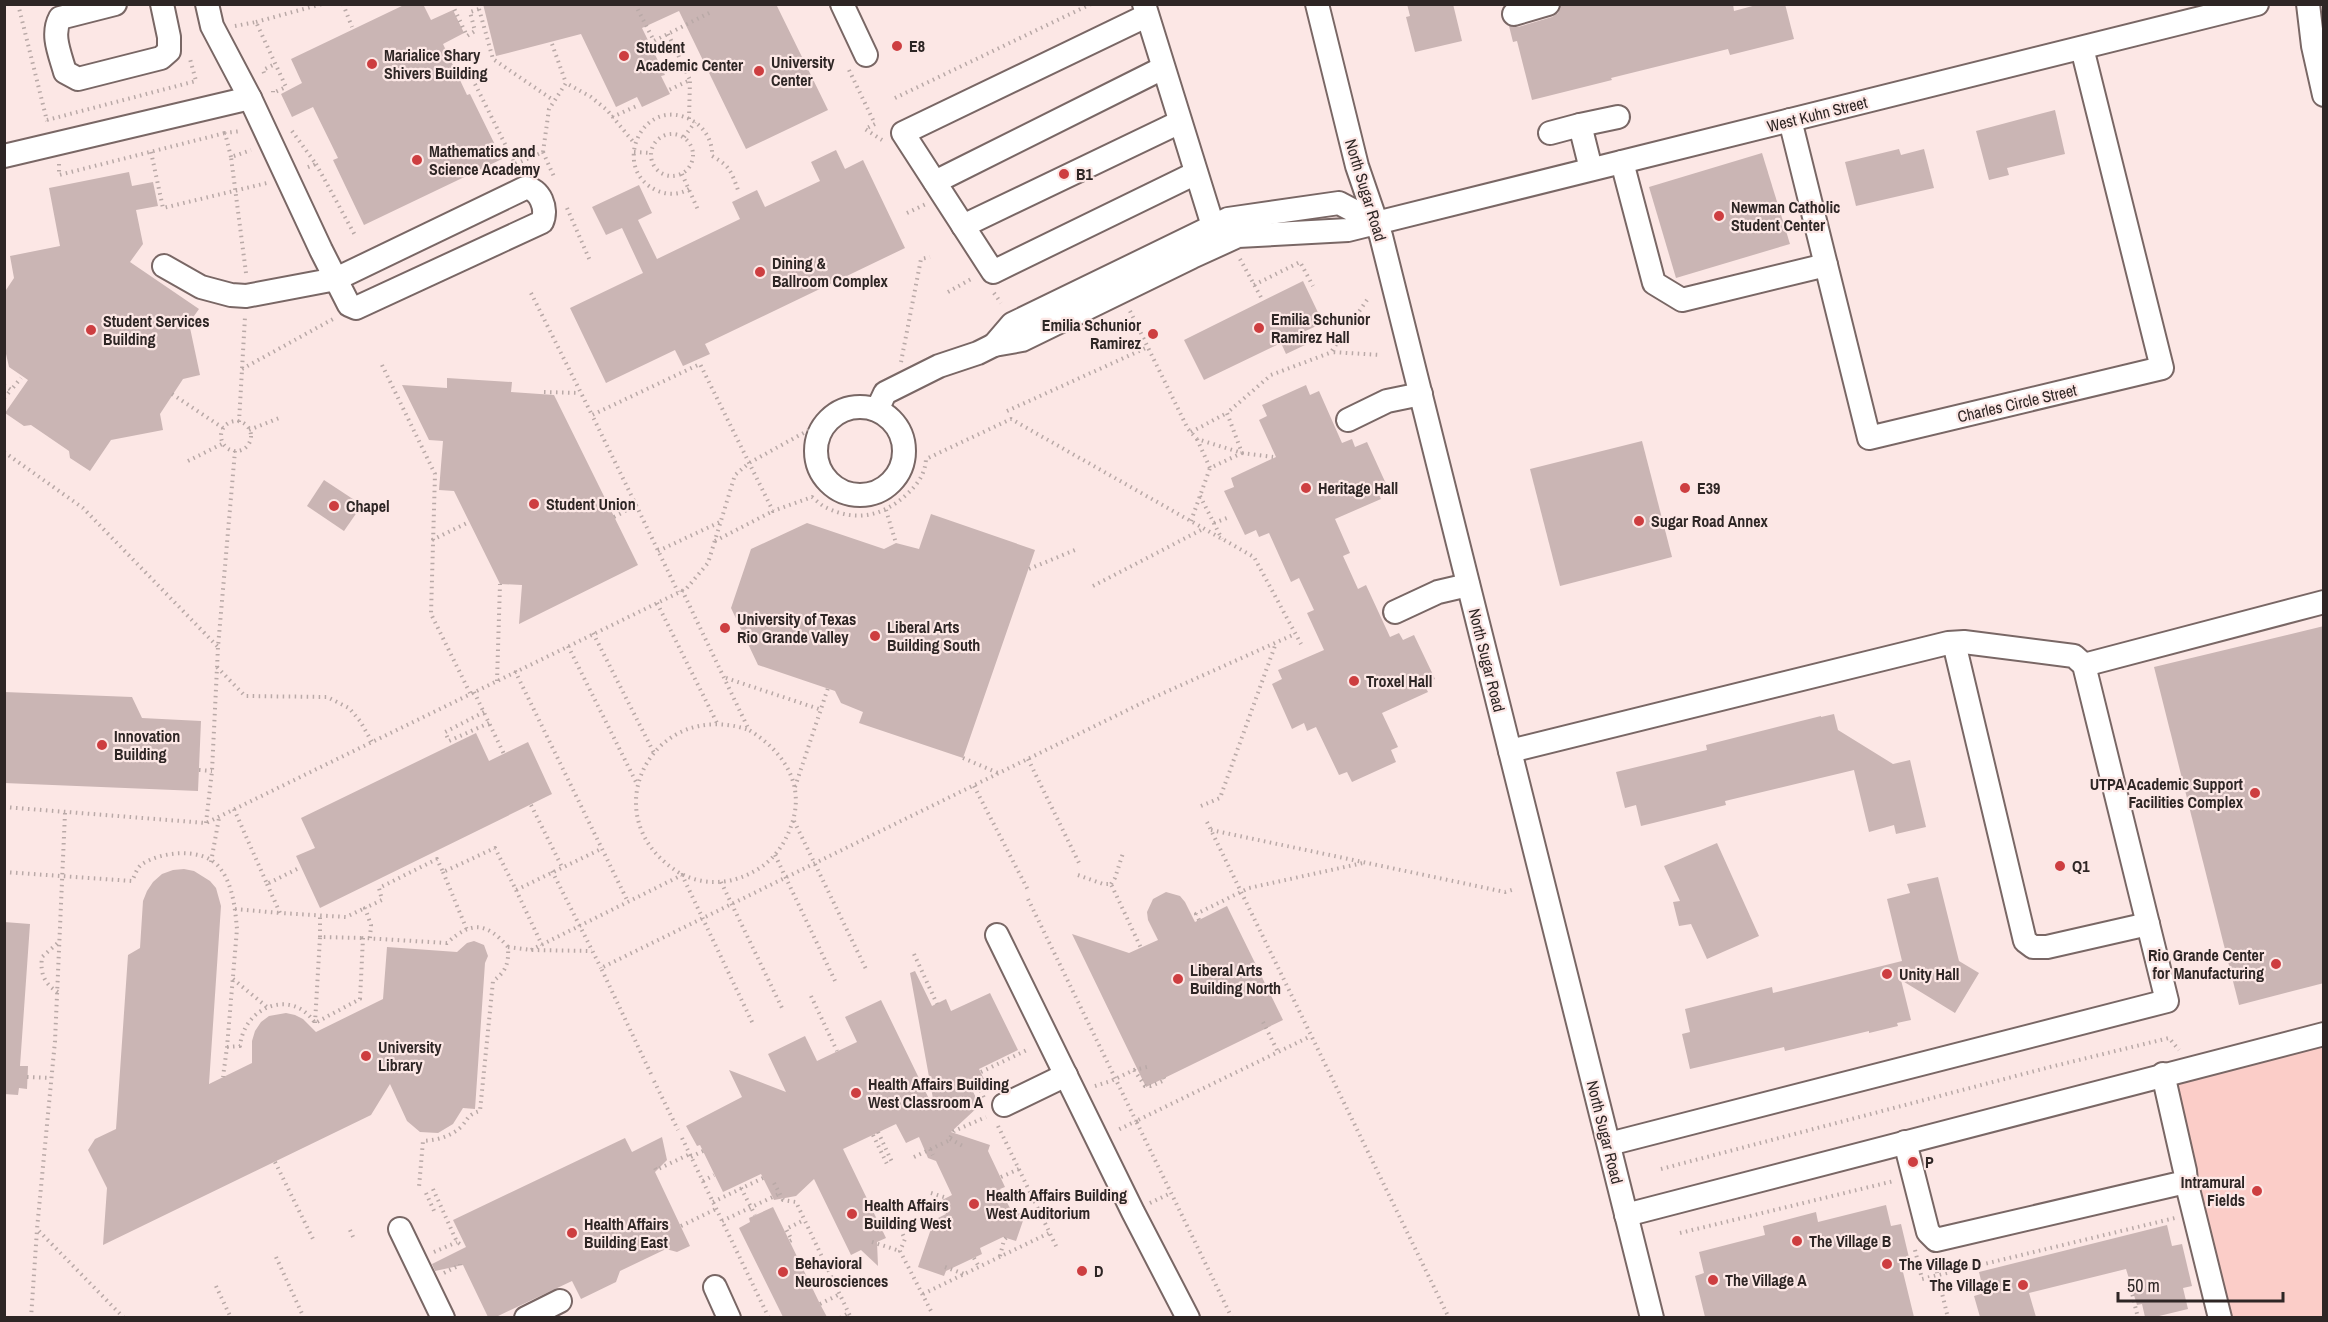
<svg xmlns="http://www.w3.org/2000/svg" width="2328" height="1322" viewBox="0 0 2328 1322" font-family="'Archivo Narrow',sans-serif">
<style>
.green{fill:#fbcdc8}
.building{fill:#cab5b4}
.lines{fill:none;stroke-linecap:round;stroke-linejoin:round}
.minor-casing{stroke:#796765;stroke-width:26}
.path{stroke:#b9a9a7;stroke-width:4;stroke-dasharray:1.5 4.5;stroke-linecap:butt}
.minor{stroke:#fff;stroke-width:22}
.poi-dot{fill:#cd3e40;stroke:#fce7e5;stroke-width:2}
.labels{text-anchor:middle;stroke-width:4.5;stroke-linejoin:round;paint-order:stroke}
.poi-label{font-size:16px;font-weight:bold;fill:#2e2625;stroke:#fce7e5;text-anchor:start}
.street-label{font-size:16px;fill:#2e2625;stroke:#fce7e5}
</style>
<rect width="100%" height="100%" fill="#fce7e5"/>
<polygon class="green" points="2323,1028 2323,1317 2222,1317 2163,1074"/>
<g class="building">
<polygon points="406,4 423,4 431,20 453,10 464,33 443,44 467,95 470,94 502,159 364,225 333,160 338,158 313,107 292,117 281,94 302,83 291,59"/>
<polygon points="483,4 776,4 828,110 746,149 679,11 642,28 665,75 661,76 670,94 642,107 637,97 616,107 581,34 496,56"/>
<polygon points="1407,4 1453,4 1462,41 1415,52 1406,17 1410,16"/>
<polygon points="1561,4 1733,4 1734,11 1760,4 1785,4 1794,39 1730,55 1728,49 1611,78 1612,80 1532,100 1517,41 1513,42 1509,26 1518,27 1552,17 1558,13"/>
<polygon points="2055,110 2065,154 2007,168 2009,175 1989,180 1976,131"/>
<polygon points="1899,149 1901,155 1924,149 1934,188 1856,206 1845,162"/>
<polygon points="836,150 845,169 863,160 905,248 705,344 710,354 683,366 675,350 606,383 570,308 643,273 622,228 606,235 592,207 639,185 652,213 638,220 657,259 740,219 732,202 757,190 765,207 820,181 811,162"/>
<polygon points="1762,153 1790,244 1676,278 1649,187"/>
<polygon points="129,172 132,186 153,182 158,206 136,210 143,244 130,262 199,309 189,323 200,375 183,379 160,414 163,430 111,440 90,471 70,458 69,451 31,425 24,426 5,413 28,380 9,367 4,345 4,293 14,278 10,256 60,246 49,188"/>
<polygon points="1303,281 1323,323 1299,334 1305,345 1286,354 1281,343 1204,380 1184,340"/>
<polygon points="447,378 512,382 511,392 554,395 638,565 519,624 522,585 500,584 454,491 439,490 443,441 429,440 402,385 447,388"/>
<polygon points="1306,385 1310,395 1319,391 1342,443 1352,439 1355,447 1367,442 1387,486 1377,490 1381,499 1335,519 1350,553 1343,556 1358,589 1366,585 1390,637 1399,633 1403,640 1414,635 1435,679 1424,684 1428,692 1382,713 1398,747 1391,750 1396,762 1352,782 1347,772 1339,775 1316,727 1307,731 1304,723 1292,729 1272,684 1282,679 1278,670 1324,650 1307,613 1314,610 1299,578 1291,582 1269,533 1259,537 1256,530 1245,535 1224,491 1234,487 1231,478 1276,457 1259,420 1267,416 1262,405"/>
<polygon points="1642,441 1672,557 1560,586 1530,469"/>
<polygon points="324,480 362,505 344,531 307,506"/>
<polygon points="931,514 1035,550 963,758 859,723 863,712 841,703 835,691 758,665 731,608 751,549 807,523 884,549 896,543 919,549"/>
<polygon points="2324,626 2324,983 2239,1005 2154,667"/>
<polygon points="4,692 132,697 142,718 201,721 198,791 4,783"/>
<polygon points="1834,714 1838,730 1893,764 1910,760 1926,827 1896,834 1894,825 1869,832 1854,770 1725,801 1726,805 1641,826 1636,805 1625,808 1616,772 1707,750 1706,745 1821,716 1821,717"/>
<polygon points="476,733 489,761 528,742 552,794 320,908 296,856 315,848 301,818"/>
<polygon points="1717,843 1759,936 1707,959 1691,924 1679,926 1673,902 1680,901 1664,866"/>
<polygon points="184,869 194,871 210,881 216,888 221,906 209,1084 252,1063 252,1041 255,1031 261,1022 269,1016 286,1013 295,1015 303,1019 316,1032 383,999 387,947 457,952 467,943 474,941 484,945 488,956 485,963 475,1109 463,1108 453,1124 438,1133 420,1132 407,1121 390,1084 371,1115 103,1245 107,1188 88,1150 95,1139 116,1129 128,955 140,948 143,901 147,891 153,882 162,874 173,870"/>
<polygon points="1938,877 1959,961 1979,973 1955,1013 1901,980 1911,1020 1897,1023 1898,1026 1869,1033 1869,1031 1785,1051 1784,1047 1690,1069 1682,1034 1690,1032 1685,1009 1772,987 1773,993 1902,961 1887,899 1910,893 1907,884"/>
<polygon points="1166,892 1180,896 1185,902 1195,922 1227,906 1283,1020 1146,1087 1072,934 1129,953 1158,940 1148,920 1147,912 1153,899"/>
<polygon points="4,922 30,924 20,1066 28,1066 27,1089 19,1088 18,1095 4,1094"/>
<polygon points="915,971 932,1006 946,999 951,1011 990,993 1018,1050 979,1069 985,1081 971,1088 980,1105 951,1132 990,1145 988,1151 1005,1187 1000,1189 1011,1210 1025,1215 1016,1241 1003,1237 980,1248 982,1254 946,1271 944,1276 918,1267 934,1220 946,1214 940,1201 952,1195 936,1161 928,1158 919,1137 906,1143 896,1124 843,1149 886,1238 877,1242 878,1266 861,1250 851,1255 814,1179 796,1196 774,1200 761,1174 723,1192 700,1145 697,1146 686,1126 742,1097 729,1070 786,1092 768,1054 805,1036 817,1061 857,1042 845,1017 881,1000 932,1105 934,1104 910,973"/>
<polygon points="662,1137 667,1160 655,1172 690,1246 677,1252 666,1249 620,1271 616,1282 581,1299 572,1281 496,1317 488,1317 463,1265 435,1271 432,1264 466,1247 453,1220 625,1138 632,1152"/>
<polygon points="1886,1205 1891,1226 1901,1224 1911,1266 1902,1268 1914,1317 1705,1317 1695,1276 1704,1273 1699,1252 1765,1235 1763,1226 1816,1212 1818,1222"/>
<polygon points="773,1207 820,1304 827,1317 783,1317 739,1228 750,1222 749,1218"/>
<polygon points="2167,1225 2172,1246 2182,1244 2192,1286 2183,1288 2188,1309 2155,1317 2145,1317 2142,1304 2137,1305 2126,1269 2029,1293 2036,1317 1980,1317 1974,1296 1984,1293 1979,1272"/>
</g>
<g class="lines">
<g class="minor-casing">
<g id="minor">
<path d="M115,4L60,18C51,35 60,54 65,72L78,79L161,58L169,51V37L162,4"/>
<polyline points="842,4 866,55"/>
<polyline points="1144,4 1213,226"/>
<polyline points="1317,4 1357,166 1381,236 1652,1318"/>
<polyline points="2308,4 2313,46 2324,95"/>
<polyline points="1514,14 1548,4"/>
<polyline points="1146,16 903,133 993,272 1196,173"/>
<polyline points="1790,120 1869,438 2162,368 2082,48"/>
<polyline points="1580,125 1618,117"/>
<polyline points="1550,133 1580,125 1591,169"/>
<polyline points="4,156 250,98"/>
<polyline points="1622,162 1654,283 1682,300 1826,265"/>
<polyline points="935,182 1163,68"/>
<polyline points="963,226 1180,122"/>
<path d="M164,266L201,287L231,295L246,296L336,279L525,188C540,188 548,209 542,222L356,308L349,305L321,250L250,98L212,26L207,4"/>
<polyline points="994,345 1012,324 1228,219 1339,203 1377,223"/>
<circle cx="860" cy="451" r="44"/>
<polyline points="877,410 885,393 939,366 978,353 994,345 1022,340 1192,257 1238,236 1348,230 2257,4"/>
<polyline points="1348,420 1387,401 1421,394"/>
<polyline points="1395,612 1438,592 1468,585"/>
<polyline points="1954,643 2025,941 2033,947 2047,947 2148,924"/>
<polyline points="2084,665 2324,602"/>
<polyline points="1510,751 1948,643 1964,642 2074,656 2084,665 2167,1001 1609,1144"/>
<polyline points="997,935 1133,1212 1188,1318"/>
<polyline points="1004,1105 1066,1075"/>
<polyline points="1905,1142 1928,1232 1936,1240 2177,1184 2186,1181 2185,1171 2163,1074"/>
<polyline points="2186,1181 2220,1318"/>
<polyline points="1626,1215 2324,1034"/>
<polyline points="400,1229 443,1318"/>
<polyline points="715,1287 729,1318"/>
<polyline points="526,1318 560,1301"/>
</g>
</g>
<g class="path">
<polyline points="18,4 47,121"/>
<polyline points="343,4 352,27"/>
<polyline points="452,4 467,36 475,31 470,12 479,9 478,4"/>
<polyline points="635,4 654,41 711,12"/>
<polyline points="479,9 493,59 553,100"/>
<polyline points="256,22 322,4"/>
<polyline points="235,26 256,22 286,87 273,93 273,91"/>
<polyline points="668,34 690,80 669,90"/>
<polyline points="552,44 566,83"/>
<polyline points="849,70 875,124 865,129 882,140"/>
<polyline points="264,73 263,70 275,64"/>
<polyline points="475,84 515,164 543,152 549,109 566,83 591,97 607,110 635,144"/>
<polyline points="895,98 1091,4"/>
<polyline points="612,117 639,105"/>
<polyline points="689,119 690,80"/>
<polyline points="47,120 196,81 190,59"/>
<polyline points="292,131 316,164 306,168"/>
<circle cx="672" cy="155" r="21"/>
<polyline points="684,137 695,122"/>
<polyline points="151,152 163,208 267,183"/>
<polyline points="543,152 555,179"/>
<polyline points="634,152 651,153"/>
<polyline points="231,157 225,133 241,131"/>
<polyline points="59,164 59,175 225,133"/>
<polyline points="316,164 356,237"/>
<polyline points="682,174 698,210"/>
<path d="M689,189C679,195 668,195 658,191C608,170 643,92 693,121C705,128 713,142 712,156C730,166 731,171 738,190"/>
<polyline points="567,208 591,263"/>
<polyline points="907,213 926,204"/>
<polyline points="1240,259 1263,301"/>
<polyline points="246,273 231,157 251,150"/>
<polyline points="1254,285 1300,262 1313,286"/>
<polyline points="948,292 973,278"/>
<polyline points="531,293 592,415"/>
<polyline points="994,293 1001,303"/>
<polyline points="1367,300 1331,352 1381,355"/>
<polyline points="1130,311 1188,429 1197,439 1242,453 1273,457"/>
<polyline points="901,362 921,259 930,257"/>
<polyline points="382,365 435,474 431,614 470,693"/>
<polyline points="242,369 333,319"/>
<polyline points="4,385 11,390 21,378"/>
<polyline points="544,392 580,393"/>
<polyline points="172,394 223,428"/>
<polyline points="4,398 11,390"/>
<polyline points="1007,411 1148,347"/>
<circle cx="236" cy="436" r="15"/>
<polyline points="239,422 245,317"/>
<polyline points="249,430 279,418"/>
<polyline points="1191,432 1227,413"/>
<polyline points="1197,439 1210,468 1242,453 1227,413 1271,375 1332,352"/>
<polyline points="4,452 83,508 218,647"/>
<polyline points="188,461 222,444"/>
<polyline points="1200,496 1222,539"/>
<polyline points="636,505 678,592"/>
<polyline points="886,510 896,543"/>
<path d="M614,517L636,505L592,415L700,364L773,511L812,497C817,501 822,506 827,508C856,522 883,516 906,495C917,485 925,475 926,459L1011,419L1254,557L1301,644"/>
<polyline points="1191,521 1210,468"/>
<polyline points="1214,523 1227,518"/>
<polyline points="432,540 469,522"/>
<polyline points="715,541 773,511"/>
<polyline points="658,551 720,522"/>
<polyline points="1029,569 1075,550"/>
<polyline points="1093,586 1203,529"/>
<path d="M682,590L749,730C785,752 807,787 790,829C780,855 762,871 736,879C716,885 692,882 675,870C592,814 653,697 749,730"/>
<polyline points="657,603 717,723"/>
<polyline points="593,633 654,753"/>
<polyline points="568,646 637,784"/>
<polyline points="217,667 245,696 327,697 349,708 360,721 372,742"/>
<polyline points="515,671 628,902"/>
<polyline points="726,678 822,710"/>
<polyline points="497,681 500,584"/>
<polyline points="474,692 504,754"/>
<polyline points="484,712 445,732 449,741 489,723"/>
<polyline points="963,758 998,773"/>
<polyline points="1028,759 1080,865"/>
<polyline points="199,770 212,771"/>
<polyline points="974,786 1028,890"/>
<polyline points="795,787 828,688"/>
<polyline points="531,805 562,867"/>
<polyline points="1201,806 1220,798 1276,643"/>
<polyline points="4,807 206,823 686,589 708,563 735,475 749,463 827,420"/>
<polyline points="234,809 267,884 301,867"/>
<polyline points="65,813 55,1041 37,1229 124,1318"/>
<polyline points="794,821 866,969"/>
<polyline points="1207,822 1449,1318"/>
<polyline points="206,823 212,771 218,647 235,451"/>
<polyline points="1211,830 1505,892 1515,889"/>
<polyline points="775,855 836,983"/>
<polyline points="211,862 219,818"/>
<polyline points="552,871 601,968"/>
<path d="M4,872L132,881C135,875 137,868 141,865C160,851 203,847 219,867C233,884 235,908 237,929L227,1047L223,1077"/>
<polyline points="443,872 467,930"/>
<polyline points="1078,875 1103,884 1111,884 1141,948"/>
<polyline points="721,882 783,1010"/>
<polyline points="267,884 280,913 346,917 365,908"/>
<polyline points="1111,884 1115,878 1123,853"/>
<polyline points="516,890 542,945"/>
<polyline points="1028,899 1136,1121 1118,1130"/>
<polyline points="235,909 280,913"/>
<polyline points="1199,920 1196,914 1249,888 1363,863"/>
<polyline points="320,937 320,916"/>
<polyline points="370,938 371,925 365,908 382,900 379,888 437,859 443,872 495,848 516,890 601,849"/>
<polyline points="508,947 531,950 592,951"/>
<polyline points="531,950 682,875 753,1024"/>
<polyline points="914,954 937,1004"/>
<polyline points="233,979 267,1007"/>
<path d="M58,992C44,984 40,973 42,957L59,942"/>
<polyline points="811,996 837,1051"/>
<polyline points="1263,1022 1278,1052"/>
<polyline points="315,1023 320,937 363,938"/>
<path d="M227,1047L240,1046C244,1006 292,988 315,1023L360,999L363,938L447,943C472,920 487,923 508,947C509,963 506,972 493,981L480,1111C467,1115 469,1118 461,1127C450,1137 437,1140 423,1141L419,1187"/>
<polyline points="1134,1070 1145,1086 1151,1086 1165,1080 1164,1078"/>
<polyline points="981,1072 1029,1049"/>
<polyline points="651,1074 601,968 1148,700 1295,634"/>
<polyline points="27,1077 51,1078"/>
<polyline points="654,1081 678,1130"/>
<polyline points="978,1085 984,1098"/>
<polyline points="1095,1086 1111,1081 1134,1070 1147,1067"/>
<polyline points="998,1126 1058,1250"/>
<polyline points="878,1132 892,1162"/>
<polyline points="873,1135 887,1164"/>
<polyline points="682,1138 769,1318"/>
<polyline points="950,1139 963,1146"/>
<polyline points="930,1149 933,1155"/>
<polyline points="691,1157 703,1151"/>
<polyline points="914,1157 948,1141 954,1131 986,1117"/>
<polyline points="275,1162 313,1239"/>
<polyline points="655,1168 656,1170 690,1154"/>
<polyline points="1661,1169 2050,1067 2169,1038 2179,1050"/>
<polyline points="1001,1177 1019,1169"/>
<polyline points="703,1181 714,1175"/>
<polyline points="774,1183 783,1200 796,1202 851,1318"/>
<polyline points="741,1188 755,1215"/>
<polyline points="433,1189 457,1242 463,1246"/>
<polyline points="426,1193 435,1213"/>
<polyline points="931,1193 947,1198"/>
<polyline points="713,1202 763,1178"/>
<polyline points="928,1202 943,1207"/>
<polyline points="1150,1203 1171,1193"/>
<polyline points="921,1205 942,1212 945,1211"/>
<polyline points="895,1218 905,1239 900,1251 931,1311"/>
<polyline points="722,1221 779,1194"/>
<polyline points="681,1226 716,1209"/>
<polyline points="350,1230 354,1239"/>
<polyline points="1680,1233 1894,1181"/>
<polyline points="790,1241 792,1240 786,1229 804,1220"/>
<polyline points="872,1242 900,1251"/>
<polyline points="1915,1250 1922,1279 2175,1218"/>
<polyline points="434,1252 457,1242"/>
<polyline points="1000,1256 1004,1240 1008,1236"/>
<polyline points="276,1257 304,1318"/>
<polyline points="974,1258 979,1267"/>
<polyline points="1934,1260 1948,1318"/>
<polyline points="945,1267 964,1274"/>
<polyline points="444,1273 460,1265 460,1264"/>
<polyline points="216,1286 231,1318"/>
<polyline points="2131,1289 2138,1318"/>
<polyline points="923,1294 1049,1233"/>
<polyline points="820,1304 840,1294"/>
<polyline points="31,1318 37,1230"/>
<polyline points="840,1318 849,1313"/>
<polyline points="1232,1318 1136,1121 1311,1036"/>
</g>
<use href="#minor" class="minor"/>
</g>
<g class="poi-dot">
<circle cx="897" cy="46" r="6"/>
<circle cx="624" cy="56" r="6"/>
<circle cx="372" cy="64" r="6"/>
<circle cx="759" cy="71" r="6"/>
<circle cx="417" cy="160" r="6"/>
<circle cx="1064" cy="174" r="6"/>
<circle cx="1719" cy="216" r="6"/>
<circle cx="760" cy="272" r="6"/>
<circle cx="1259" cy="328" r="6"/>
<circle cx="91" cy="330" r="6"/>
<circle cx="1153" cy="334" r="6"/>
<circle cx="1306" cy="488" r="6"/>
<circle cx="1685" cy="488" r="6"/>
<circle cx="534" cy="504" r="6"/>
<circle cx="334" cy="506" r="6"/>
<circle cx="1639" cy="521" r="6"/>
<circle cx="725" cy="628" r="6"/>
<circle cx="875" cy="636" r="6"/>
<circle cx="1354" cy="681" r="6"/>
<circle cx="102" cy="745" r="6"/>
<circle cx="2255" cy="793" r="6"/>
<circle cx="2060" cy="866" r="6"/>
<circle cx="2276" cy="964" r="6"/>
<circle cx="1887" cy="974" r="6"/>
<circle cx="1178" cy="979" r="6"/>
<circle cx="366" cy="1056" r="6"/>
<circle cx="856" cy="1093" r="6"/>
<circle cx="1913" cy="1162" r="6"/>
<circle cx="2257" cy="1191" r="6"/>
<circle cx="974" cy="1204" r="6"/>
<circle cx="852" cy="1214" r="6"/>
<circle cx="572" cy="1233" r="6"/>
<circle cx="1797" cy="1241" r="6"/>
<circle cx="1887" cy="1264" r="6"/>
<circle cx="1082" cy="1271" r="6"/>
<circle cx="783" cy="1272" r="6"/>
<circle cx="1713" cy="1280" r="6"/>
<circle cx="2023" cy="1285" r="6"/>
</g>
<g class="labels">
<g class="poi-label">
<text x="909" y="52">E8</text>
<text x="636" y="53">Student<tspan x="636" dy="18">Academic Center</tspan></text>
<text x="384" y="61">Marialice Shary<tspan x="384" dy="18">Shivers Building</tspan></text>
<text x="771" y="68">University<tspan x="771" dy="18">Center</tspan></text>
<text x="429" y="157">Mathematics and<tspan x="429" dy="18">Science Academy</tspan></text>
<text x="1076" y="180">B1</text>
<text x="1731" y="213">Newman Catholic<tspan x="1731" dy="18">Student Center</tspan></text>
<text x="772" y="269">Dining &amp;<tspan x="772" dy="18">Ballroom Complex</tspan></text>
<text x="1271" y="325">Emilia Schunior<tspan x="1271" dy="18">Ramirez Hall</tspan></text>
<text x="103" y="327">Student Services<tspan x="103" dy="18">Building</tspan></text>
<text x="1141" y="331" text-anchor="end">Emilia Schunior<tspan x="1141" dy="18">Ramirez</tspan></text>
<text x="1318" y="494">Heritage Hall</text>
<text x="1697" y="494">E39</text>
<text x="546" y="510">Student Union</text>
<text x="346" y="512">Chapel</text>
<text x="1651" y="527">Sugar Road Annex</text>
<text x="737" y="625">University of Texas<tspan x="737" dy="18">Rio Grande Valley</tspan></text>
<text x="887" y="633">Liberal Arts<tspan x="887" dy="18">Building South</tspan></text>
<text x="1366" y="687">Troxel Hall</text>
<text x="114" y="742">Innovation<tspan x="114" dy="18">Building</tspan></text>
<text x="2243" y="790" text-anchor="end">UTPA Academic Support<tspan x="2243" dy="18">Facilities Complex</tspan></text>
<text x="2072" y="872">Q1</text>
<text x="2264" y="961" text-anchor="end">Rio Grande Center<tspan x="2264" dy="18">for Manufacturing</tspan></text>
<text x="1190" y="976">Liberal Arts<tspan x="1190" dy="18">Building North</tspan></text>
<text x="1899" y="980">Unity Hall</text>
<text x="378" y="1053">University<tspan x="378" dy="18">Library</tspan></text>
<text x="868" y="1090">Health Affairs Building<tspan x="868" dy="18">West Classroom A</tspan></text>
<text x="1925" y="1168">P</text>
<text x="2245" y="1188" text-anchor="end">Intramural<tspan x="2245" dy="18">Fields</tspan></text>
<text x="986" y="1201">Health Affairs Building<tspan x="986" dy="18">West Auditorium</tspan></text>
<text x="864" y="1211">Health Affairs<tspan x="864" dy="18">Building West</tspan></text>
<text x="584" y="1230">Health Affairs<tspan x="584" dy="18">Building East</tspan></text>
<text x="1809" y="1247">The Village B</text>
<text x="795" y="1269">Behavioral<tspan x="795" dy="18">Neurosciences</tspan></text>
<text x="1899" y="1270">The Village D</text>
<text x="1094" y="1277">D</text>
<text x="1725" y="1286">The Village A</text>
<text x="2011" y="1291" text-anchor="end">The Village E</text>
</g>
<g class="street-label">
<text transform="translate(1817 114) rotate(-14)" y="6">West Kuhn Street</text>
<text transform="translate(1366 190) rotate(73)" y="6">North Sugar Road</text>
<text transform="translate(2017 403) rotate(-13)" y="6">Charles Circle Street</text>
<text transform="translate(1487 660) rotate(76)" y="6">North Sugar Road</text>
<text transform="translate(1605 1132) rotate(76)" y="6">North Sugar Road</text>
</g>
</g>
<rect width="2328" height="1322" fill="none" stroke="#2e2625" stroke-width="12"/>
<path d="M2118 1292v9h165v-9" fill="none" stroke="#2e2625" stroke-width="3"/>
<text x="2127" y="1292" font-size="18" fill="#2e2625" stroke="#fce7e5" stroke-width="4.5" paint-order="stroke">50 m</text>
</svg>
